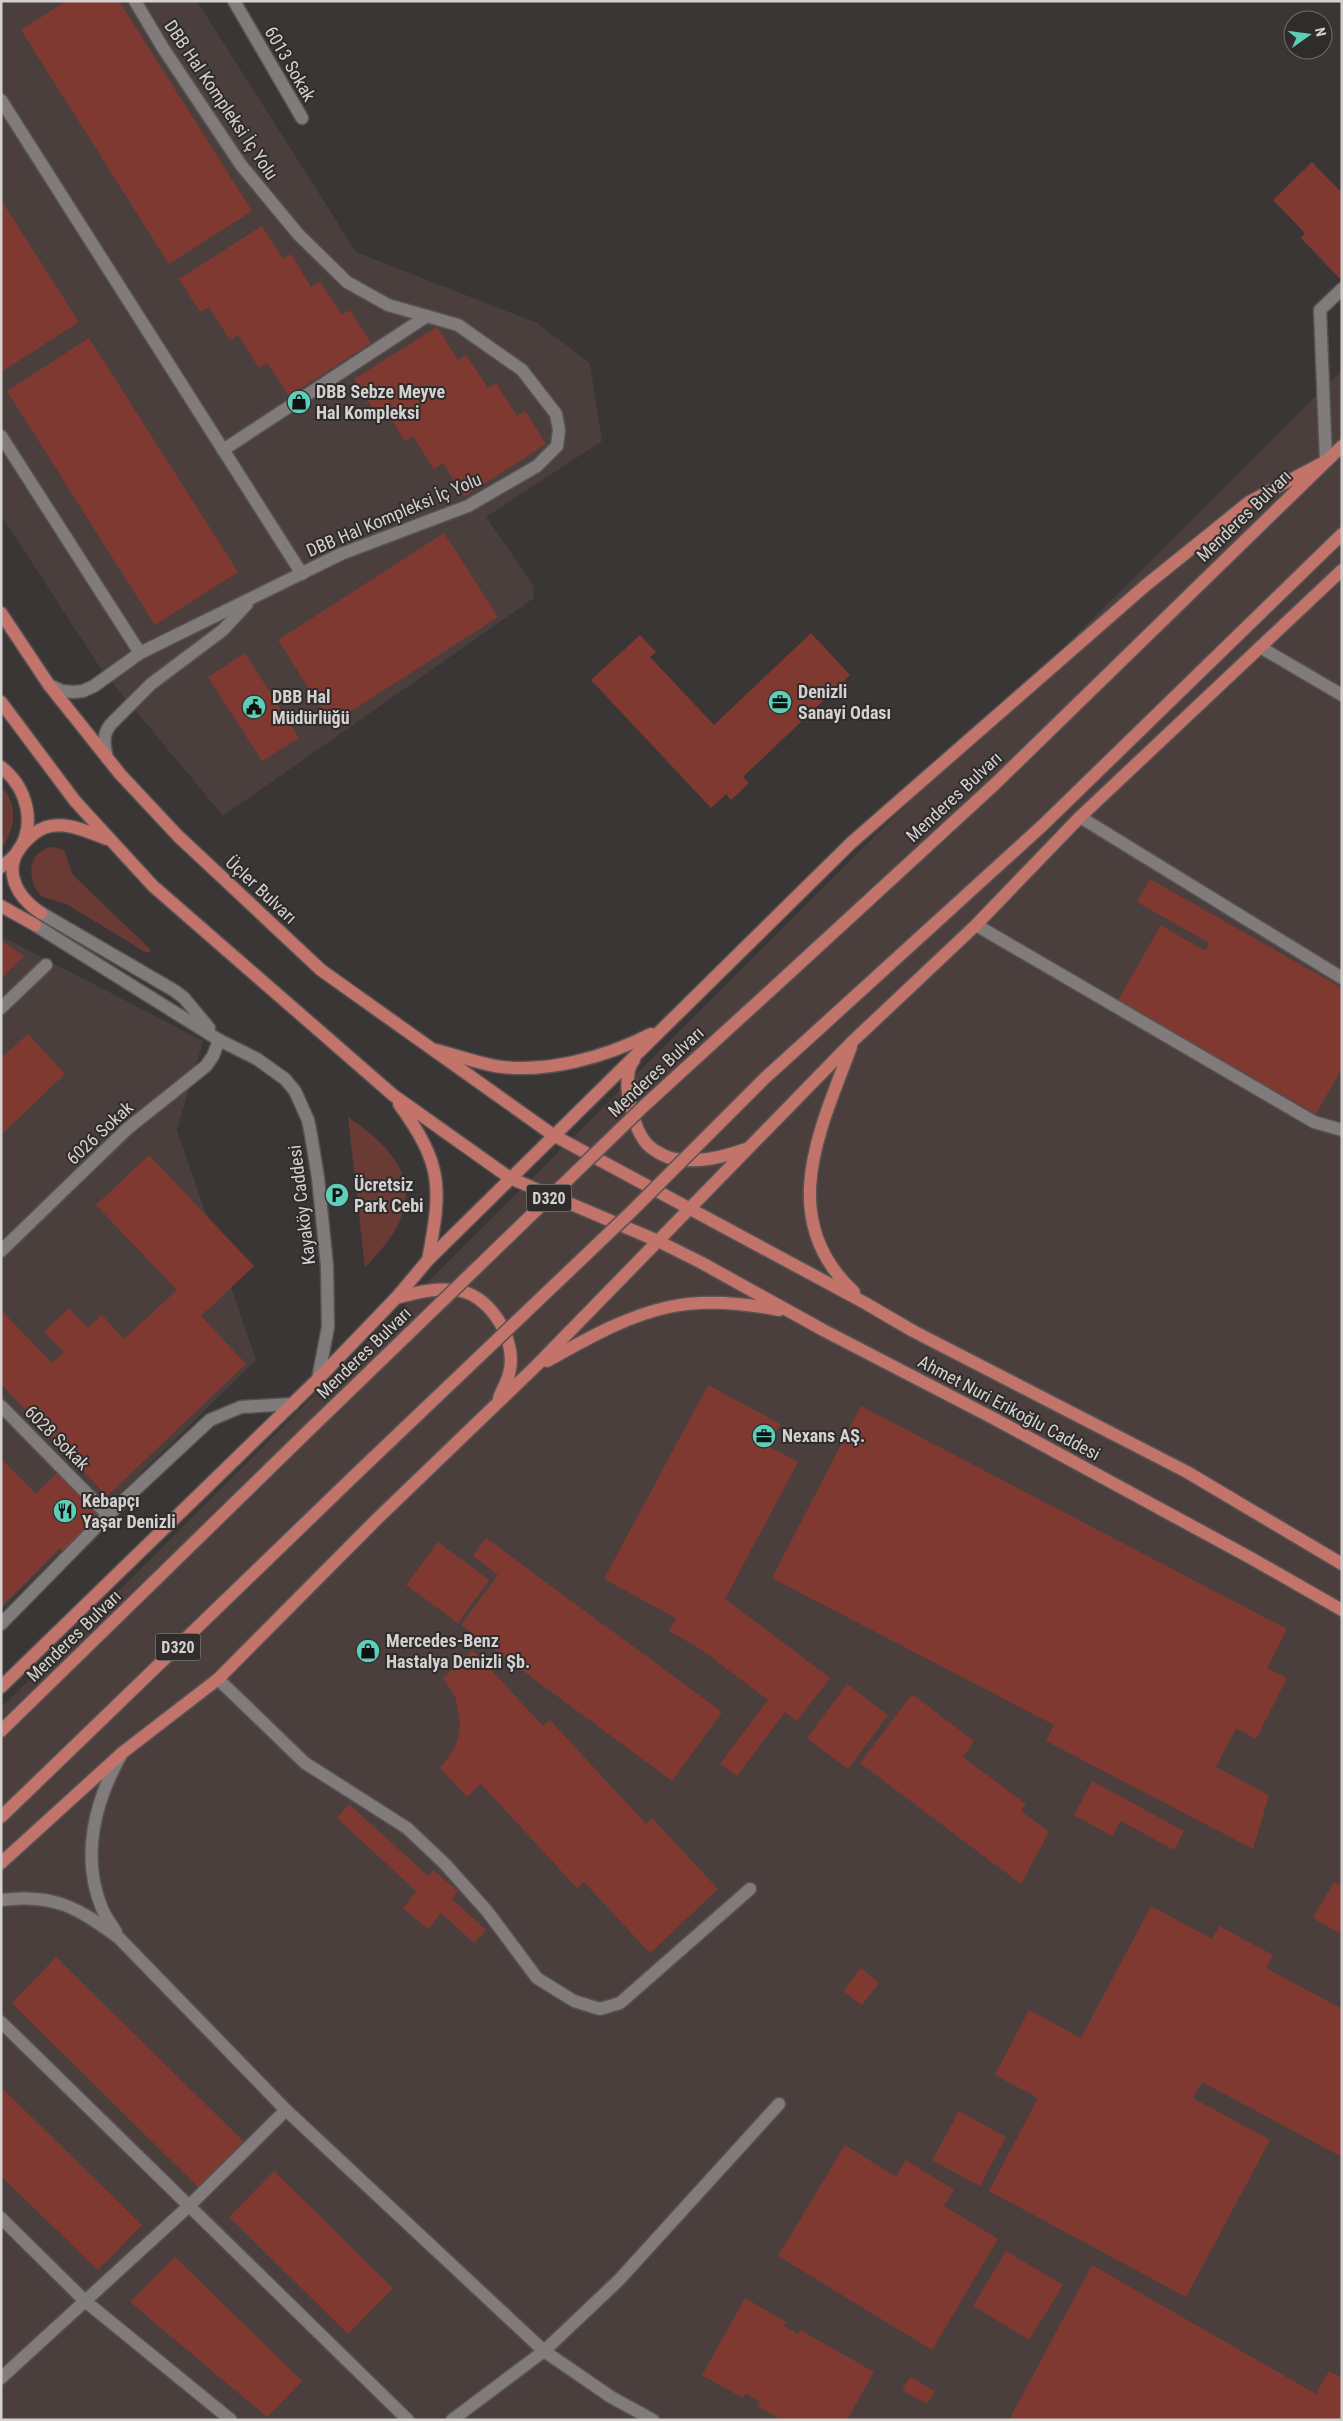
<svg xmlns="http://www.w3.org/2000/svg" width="1343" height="2421" viewBox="0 0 1343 2421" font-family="'Roboto Condensed',sans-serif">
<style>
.built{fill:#4a3f3d}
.green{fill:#693b34}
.building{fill:#803931}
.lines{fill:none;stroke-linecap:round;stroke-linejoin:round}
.minor-casing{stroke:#575353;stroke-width:15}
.major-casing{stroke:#575353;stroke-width:15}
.minor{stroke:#817c7b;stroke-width:12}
.major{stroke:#c2746a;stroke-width:12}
.major-bridge-casing{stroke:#575353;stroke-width:15;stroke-linecap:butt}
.major-bridge{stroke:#c2746a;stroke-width:12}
.labels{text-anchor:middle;stroke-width:4;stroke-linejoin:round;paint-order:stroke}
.shield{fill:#302c2b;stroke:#a3a09f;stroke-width:1}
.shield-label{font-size:16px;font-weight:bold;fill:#d4d2d1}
.street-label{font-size:18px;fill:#d4d2d1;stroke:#302c2b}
.poi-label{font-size:18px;font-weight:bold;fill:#d4d2d1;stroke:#302c2b;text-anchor:start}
</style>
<rect width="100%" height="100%" fill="#3a3635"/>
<g class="built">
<polygon points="1,1 197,1 356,252 537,323 590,363 602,441 486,517 533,585 534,598 223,816 101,669 1,515"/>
<polygon points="1342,370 1342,2420 1,2420 1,1708"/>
<polygon points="1,936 203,1041 177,1130 256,1360 1,1610"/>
</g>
<g class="green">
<path d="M1,786C19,805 15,830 1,849Z"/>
<path d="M53,847L64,850L73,875L151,950L150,952H145L68,905L41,896C26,879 27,850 53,847Z"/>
<path d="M348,1117C388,1144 426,1180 394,1232C386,1245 375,1256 365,1268Z"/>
</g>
<g class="building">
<polygon points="66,1 119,1 252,211 169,264 21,30"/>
<polygon points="1312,162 1342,193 1342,281 1301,238 1305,233 1273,200"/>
<polygon points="1,200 79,322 1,372"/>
<polygon points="262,226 283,259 291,254 311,287 320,282 342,315 350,310 371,343 289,396 267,363 259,368 238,335 230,340 209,307 200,312 179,279"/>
<polygon points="437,327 458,360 466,355 488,388 496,383 517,416 525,411 546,444 464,497 443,463 434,469 413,436 405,441 384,408 376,413 354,379"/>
<polygon points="89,338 238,572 155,625 7,391"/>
<polygon points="444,533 498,617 331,724 278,640"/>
<polygon points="811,633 850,675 743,777 749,783 731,800 726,794 711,808 591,680 640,635 656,652 650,657 714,725"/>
<polygon points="245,653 299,738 262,761 208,677"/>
<polygon points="1150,879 1342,988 1342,1068 1316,1114 1118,1000 1161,925 1205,951 1209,943 1137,902"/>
<polygon points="1,941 24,956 1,978"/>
<polygon points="28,1034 65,1074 1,1135 1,1058"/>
<polygon points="149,1155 254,1266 201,1316 246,1364 107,1496 1,1384 1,1310 52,1363 64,1352 44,1332 69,1308 88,1328 102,1315 124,1339 177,1290 96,1205"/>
<polygon points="708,1385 780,1424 768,1446 798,1462 725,1599 830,1678 797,1721 785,1712 737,1776 720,1764 768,1700 699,1648 669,1631 676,1618 604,1579"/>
<polygon points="861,1406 1287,1629 1267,1668 1287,1678 1256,1739 1236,1728 1216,1767 1269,1795 1253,1849 1046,1741 1054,1725 772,1578"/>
<polygon points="1,1459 36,1494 62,1468 108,1515 68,1555 60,1548 1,1607"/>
<polygon points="486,1538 722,1712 672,1781 461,1625 498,1575 473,1556"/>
<polygon points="438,1542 489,1580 458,1623 406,1585"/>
<polygon points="473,1650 543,1726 550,1720 646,1824 652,1818 718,1889 650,1953 584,1882 577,1888 481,1784 467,1797 440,1768 453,1751 458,1739 460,1722 455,1696 443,1678"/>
<polygon points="847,1684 888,1715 848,1769 807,1738"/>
<polygon points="912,1694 974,1741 963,1757 1026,1804 1021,1811 1049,1832 1021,1884 860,1763"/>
<polygon points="1092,1781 1184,1831 1174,1850 1121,1821 1112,1836 1074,1815"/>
<polygon points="349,1804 428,1876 433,1870 458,1891 452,1899 486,1930 474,1943 441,1913 428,1929 403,1908 416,1891 337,1818"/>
<polygon points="1334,1882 1342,1886 1342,1935 1313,1918"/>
<polygon points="1151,1906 1212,1939 1219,1926 1273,1955 1266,1968 1342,2009 1342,2157 1202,2082 1193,2098 1270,2140 1186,2297 989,2191 1038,2098 995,2075 1029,2010 1081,2038"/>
<polygon points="56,1957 244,2142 199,2188 12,2003"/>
<polygon points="861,1968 879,1983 862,2005 843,1991"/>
<polygon points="1,2087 142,2225 98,2270 1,2176"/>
<polygon points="959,2111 1006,2137 980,2186 932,2160"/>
<polygon points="845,2145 896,2177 906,2160 954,2190 944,2206 998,2239 932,2350 778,2256"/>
<polygon points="274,2171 393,2288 348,2334 229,2217"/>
<polygon points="1006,2251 1063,2285 1029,2340 973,2306"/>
<polygon points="175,2257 302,2381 267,2417 130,2302"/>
<polygon points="1092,2265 1316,2394 1329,2371 1342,2378 1342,2420 1009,2420"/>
<polygon points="745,2298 786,2322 784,2326 798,2334 800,2330 874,2372 847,2420 782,2420 757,2406 760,2401 746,2394 743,2398 702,2375"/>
<polygon points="910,2377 935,2391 927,2404 902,2390"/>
</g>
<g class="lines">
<g class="minor-casing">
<g id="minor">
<polyline points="234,1 302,118"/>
<polyline points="1,100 302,574"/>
<polyline points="1,436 140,653"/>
<polyline points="223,450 427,316"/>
<polyline points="1326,461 1320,310 1342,289"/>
<polyline points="1260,647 1342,695"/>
<polyline points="49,685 62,691 73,692 83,691 94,686 140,653 341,554 468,506 537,466 557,446 559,430 556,414 522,370 458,325 388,305 347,282 298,234 241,165 163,48 135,1"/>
<path d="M107,758C104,744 102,735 111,724L151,684L223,630L247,604"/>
<polyline points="1080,817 1342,978"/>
<polyline points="41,913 175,991 184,998 209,1028"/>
<polyline points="35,925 219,1040 257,1059 285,1079 295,1091 308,1120 311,1135 318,1178 327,1266 328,1327 318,1379"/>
<polyline points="976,925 1314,1122 1342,1130"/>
<polyline points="1,1008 46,965"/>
<polyline points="1,1251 127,1129 206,1066 213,1056 219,1040"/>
<polyline points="1,1406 108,1515"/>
<polyline points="1,1624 108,1515 210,1420 241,1407 293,1404"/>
<polyline points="218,1679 305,1763 407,1828 445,1864 487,1911 537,1978 574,2001 600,2009 620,2003 750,1889"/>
<path d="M1,1900C54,1893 79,1908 120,1939L286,2110L544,2351L611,2397L653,2420"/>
<path d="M116,1932C111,1924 104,1915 101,1906C81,1855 95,1801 121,1755"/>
<polyline points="1,2022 408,2420"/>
<polyline points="1,2218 85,2301 231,2420"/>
<polyline points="1,2378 190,2205 286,2110"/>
<polyline points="452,2420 544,2351 619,2280 779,2104"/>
</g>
</g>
<g class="major-casing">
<g id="major">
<polyline points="1,613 49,685 120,774 178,836 321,970 553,1135 865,1303 913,1331 1187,1472 1342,1564"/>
<polyline points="1,702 75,801 153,886 393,1095 510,1178 658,1241 702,1263 823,1330 993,1418 1249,1557 1342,1610"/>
<path d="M1,767C27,787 38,826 16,854C12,859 6,863 1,867"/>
<polyline points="1,906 35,925"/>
<path d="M41,913C14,895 0,865 27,840C33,834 42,827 51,826C69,822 90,833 107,839"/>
<polyline points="796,967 995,784 1342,446"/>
<polyline points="831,1018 1043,825 1342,534"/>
<path d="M851,1047C820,1130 775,1219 854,1292"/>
<path d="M436,1050C455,1055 475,1062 495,1066C546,1074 606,1057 651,1034"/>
<path d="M634,1060C619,1077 633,1131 648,1145C654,1151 667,1158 675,1159C700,1163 723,1157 746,1149"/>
<path d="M399,1104C443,1165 442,1187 428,1260"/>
<path d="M396,1298C418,1292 438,1287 461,1291C493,1298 518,1343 509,1374C507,1382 502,1390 499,1398"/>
<path d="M547,1361C585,1340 626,1316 669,1307C705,1299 744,1303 779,1310"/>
<polyline points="1,1687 318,1379 396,1298 428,1260 851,843 1145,586 1249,502 1326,461"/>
<polyline points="1,1731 305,1434"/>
<polyline points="1,1817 354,1476"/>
<polyline points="1,1863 122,1753 218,1679 377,1519 536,1366 853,1041 976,925 1080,817 1342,570"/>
</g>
</g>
<use href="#minor" class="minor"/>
<use href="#major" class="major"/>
<g class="major-bridge-casing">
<g id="major-bridge">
<polyline points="305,1434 644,1106 796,967"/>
<polyline points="354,1476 631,1212 765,1078 831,1018"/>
</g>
</g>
<use href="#major-bridge" class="major-bridge"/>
</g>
<defs>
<g id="shop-disc" transform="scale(1.25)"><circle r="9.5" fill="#5dceb8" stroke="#302c2b"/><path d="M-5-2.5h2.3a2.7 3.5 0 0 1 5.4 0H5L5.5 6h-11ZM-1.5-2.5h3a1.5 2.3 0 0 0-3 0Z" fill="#111"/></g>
<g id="office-disc" transform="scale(1.25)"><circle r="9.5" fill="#5dceb8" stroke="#302c2b"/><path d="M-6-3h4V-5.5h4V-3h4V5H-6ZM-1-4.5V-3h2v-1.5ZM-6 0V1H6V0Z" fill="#111"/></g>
<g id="civic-disc" transform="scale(1.25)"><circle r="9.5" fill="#5dceb8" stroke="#302c2b"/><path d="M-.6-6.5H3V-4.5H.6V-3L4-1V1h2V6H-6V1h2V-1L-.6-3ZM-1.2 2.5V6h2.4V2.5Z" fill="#111"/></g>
<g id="parking-disc" transform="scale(1.25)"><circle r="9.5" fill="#5dceb8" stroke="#302c2b"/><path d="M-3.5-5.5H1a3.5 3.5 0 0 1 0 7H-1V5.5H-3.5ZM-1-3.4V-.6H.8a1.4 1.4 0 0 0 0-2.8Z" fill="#111"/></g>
<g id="restaurant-disc" transform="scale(1.25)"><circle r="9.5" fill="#5dceb8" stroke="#302c2b"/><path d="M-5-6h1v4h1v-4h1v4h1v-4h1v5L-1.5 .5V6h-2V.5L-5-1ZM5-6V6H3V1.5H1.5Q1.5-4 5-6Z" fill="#111"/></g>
</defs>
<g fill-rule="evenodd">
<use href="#shop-disc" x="299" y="402"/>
<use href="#office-disc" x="780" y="702"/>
<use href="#civic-disc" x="254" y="707"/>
<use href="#parking-disc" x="337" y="1195"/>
<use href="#office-disc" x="764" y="1436"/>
<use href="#restaurant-disc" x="65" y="1511"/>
<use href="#shop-disc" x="368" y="1651"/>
</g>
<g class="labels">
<g class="shield">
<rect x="526.5" y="1184.5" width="45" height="27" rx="4"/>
<rect x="155.5" y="1633.5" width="45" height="27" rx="4"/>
</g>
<g class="shield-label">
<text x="549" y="1204">D320</text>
<text x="178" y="1653">D320</text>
</g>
<g class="street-label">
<text transform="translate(290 64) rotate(60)" y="6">6013 Sokak</text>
<text transform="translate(221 100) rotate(56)" y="6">DBB Hal Kompleksi İç Yolu</text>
<text transform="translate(394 515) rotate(-23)" y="6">DBB Hal Kompleksi İç Yolu</text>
<text transform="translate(1244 516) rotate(-44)" y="6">Menderes Bulvarı</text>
<text transform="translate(954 797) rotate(-43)" y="6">Menderes Bulvarı</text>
<text transform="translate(261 890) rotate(43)" y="6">Üçler Bulvarı</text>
<text transform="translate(656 1072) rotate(-43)" y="6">Menderes Bulvarı</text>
<text transform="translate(100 1133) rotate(-43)" y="6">6026 Sokak</text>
<text transform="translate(302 1205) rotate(-97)" y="6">Kayaköy Caddesi</text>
<text transform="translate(364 1353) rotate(-44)" y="6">Menderes Bulvarı</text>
<text transform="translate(1009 1408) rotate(28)" y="6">Ahmet Nuri Erikoğlu Caddesi</text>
<text transform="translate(57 1438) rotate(45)" y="6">6028 Sokak</text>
<text transform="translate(74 1636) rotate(-44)" y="6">Menderes Bulvarı</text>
</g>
<g class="poi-label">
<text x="316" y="398">DBB Sebze Meyve<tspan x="316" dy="21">Hal Kompleksi</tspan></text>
<text x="798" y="698">Denizli<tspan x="798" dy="21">Sanayi Odası</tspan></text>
<text x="272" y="703">DBB Hal<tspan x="272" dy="21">Müdürlüğü</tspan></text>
<text x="354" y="1191">Ücretsiz<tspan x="354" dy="21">Park Cebi</tspan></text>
<text x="782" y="1442">Nexans AŞ.</text>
<text x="82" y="1507">Kebapçı<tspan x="82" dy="21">Yaşar Denizli</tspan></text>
<text x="386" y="1647">Mercedes-Benz<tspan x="386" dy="21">Hastalya Denizli Şb.</tspan></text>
</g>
</g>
<rect width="1343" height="2421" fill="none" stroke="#d4d2d1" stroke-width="5"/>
<g transform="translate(1308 35) rotate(76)"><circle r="24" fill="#302c2b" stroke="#726e6d"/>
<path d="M0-4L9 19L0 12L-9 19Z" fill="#5dceb8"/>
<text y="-8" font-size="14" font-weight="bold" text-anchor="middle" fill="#d4d2d1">N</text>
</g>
</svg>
